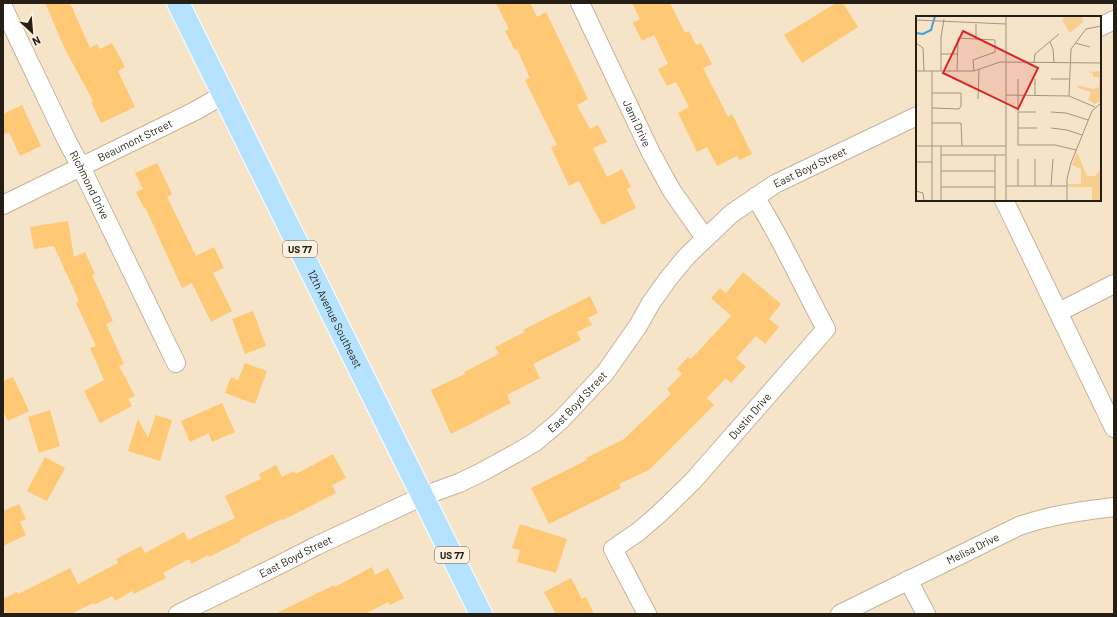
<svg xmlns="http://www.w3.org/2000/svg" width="1117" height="617" viewBox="0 0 1117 617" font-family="Barlow,sans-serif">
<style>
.building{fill:#fec874}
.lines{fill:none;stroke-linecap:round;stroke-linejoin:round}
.minor-casing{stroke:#c5b39a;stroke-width:20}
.major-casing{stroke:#fff;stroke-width:24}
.minor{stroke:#fff;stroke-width:18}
.major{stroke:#b5e2fe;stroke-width:22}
.labels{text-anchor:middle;stroke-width:3;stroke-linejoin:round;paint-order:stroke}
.shield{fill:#fdf2e2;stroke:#655e52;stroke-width:1}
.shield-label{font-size:10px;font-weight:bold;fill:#241e14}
.street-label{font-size:11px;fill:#241e14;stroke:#fdf2e2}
.inset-river{fill:none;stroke:#42a0d6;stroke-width:2}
.inset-road{fill:none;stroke:#a29581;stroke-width:1}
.view{fill:#d62828;fill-opacity:0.15;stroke:#d62828;stroke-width:2}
.inset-edge{fill:none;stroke:#241e14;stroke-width:2}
</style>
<rect width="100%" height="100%" fill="#f6e4c9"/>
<g class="building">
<polygon points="45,3 70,3 90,48 97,44 100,49 112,43 125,67 118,71 135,107 101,123 91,102 93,101 65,49"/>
<polygon points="496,3 530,3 537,17 546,12 588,99 577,105 590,129 598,125 607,142 593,148 607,177 622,169 631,187 627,189 636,208 602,225 579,181 569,186 551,147 557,145 525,80 530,78 517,49 515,50 505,31 509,29"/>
<polygon points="632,3 670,3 685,33 689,31 696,45 701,43 712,64 703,68 728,117 732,114 752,154 740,160 737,156 717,166 707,147 697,152 678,113 689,107 676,82 667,86 658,69 668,64 654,35 642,41 633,23 640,19"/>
<polygon points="836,3 843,3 858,27 802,63 784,35"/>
<polygon points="22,105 41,146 20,156 9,132 3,135 3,114"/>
<polygon points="157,163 172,194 167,197 196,256 214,247 224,268 213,273 232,311 211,322 192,283 182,288 145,207 144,208 136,192 143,189 135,173"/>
<polygon points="68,221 74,257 85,252 95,274 92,275 113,321 106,324 124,364 119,366 135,396 128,399 132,406 100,423 84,391 104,380 90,348 96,346 76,303 79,301 54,246 34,249 30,227"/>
<polygon points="743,272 781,304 769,319 779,327 765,344 756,336 736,358 746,367 731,383 726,378 707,398 714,405 649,470 619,484 621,488 549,524 531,488 587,460 586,458 624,439 671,394 667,389 682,374 677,369 688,357 691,359 731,316 711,298 720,288 726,293"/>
<polygon points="590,296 598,313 588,318 592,325 577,332 581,340 533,364 540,378 507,395 511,403 451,434 431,390 465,374 464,372 499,354 495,347 525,332 523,330"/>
<polygon points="253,311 266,346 245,354 232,319"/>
<polygon points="245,363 267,371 255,404 225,393 231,377 238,380"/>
<polygon points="13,377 29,411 8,421 3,411 3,381"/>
<polygon points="222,403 235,432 212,442 209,433 190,442 181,421"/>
<polygon points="50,410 60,446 39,453 28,417"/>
<polygon points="156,415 172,420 160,461 128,451 138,419 148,438"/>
<polygon points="333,454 346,478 332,485 336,493 283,520 282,519 240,539 241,541 209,557 208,555 191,564 189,559 163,573 166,578 134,594 132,591 115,601 112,596 94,605 93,603 71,614 6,614 3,608 3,599 17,592 18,594 70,568 78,584 118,563 116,559 141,546 145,553 184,532 188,540 235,518 225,496 261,479 259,474 276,465 282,477 294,471 296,474"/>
<polygon points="45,457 65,468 47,501 27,491"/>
<polygon points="19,504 26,519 20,522 26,535 3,546 3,511"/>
<polygon points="520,524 567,539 556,573 517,562 520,550 512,548"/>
<polygon points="372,567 375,575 388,568 404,598 390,605 388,602 365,614 275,614 334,585 335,587"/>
<polygon points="571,578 582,599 586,597 594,614 556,614 544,592"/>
</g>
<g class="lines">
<g class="minor-casing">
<g id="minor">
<path id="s1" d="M580,3L651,153L672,191L705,238"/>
<path id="s2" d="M3,7L67,141L81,167L176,363"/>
<polyline points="1100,27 1114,20"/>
<polyline points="1004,200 1114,428"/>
<path id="s3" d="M3,205L195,111L223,95"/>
<polyline points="1059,312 1114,284"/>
<polyline points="908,580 926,614"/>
<path id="s4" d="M178,614L271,569L316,546L423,496L459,483L480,473L520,451L535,442L560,421L605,373L619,353L638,326L651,303L668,279L687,256L731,214L775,184L917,116"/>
<path id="s5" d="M647,614L613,549L638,532L659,514L693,481L826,329C802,285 782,239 755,197"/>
<path id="s6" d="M840,614L1019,526C1050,515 1082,511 1114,507"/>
</g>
</g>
<g class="major-casing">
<g id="major">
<path id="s7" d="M178,3L481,614"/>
</g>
</g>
<use href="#minor" class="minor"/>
<use href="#major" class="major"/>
</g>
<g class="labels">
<g class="shield">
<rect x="283" y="241" width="34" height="16" rx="3"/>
<rect x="435" y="547" width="34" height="16" rx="3"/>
</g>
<g class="shield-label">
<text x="300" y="253">US 77</text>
<text x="452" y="559">US 77</text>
</g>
<g class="street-label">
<text dy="4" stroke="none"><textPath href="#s1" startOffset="133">Jami Drive</textPath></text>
<text dy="4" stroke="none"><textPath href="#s3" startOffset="147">Beaumont Street</textPath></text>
<text dy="4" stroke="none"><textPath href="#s4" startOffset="791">East Boyd Street</textPath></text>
<text dy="4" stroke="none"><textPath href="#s2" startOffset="198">Richmond Drive</textPath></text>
<text dy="4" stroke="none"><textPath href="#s7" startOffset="353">12th Avenue Southeast</textPath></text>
<text dy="4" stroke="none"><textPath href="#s4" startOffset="455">East Boyd Street</textPath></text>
<text dy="4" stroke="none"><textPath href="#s5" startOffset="265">Dustin Drive</textPath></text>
<text dy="4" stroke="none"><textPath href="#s6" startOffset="148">Melisa Drive</textPath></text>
<text dy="4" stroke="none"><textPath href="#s4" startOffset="131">East Boyd Street</textPath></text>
</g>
</g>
<g transform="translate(916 16)">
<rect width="185" height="185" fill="#f6e4c9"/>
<path d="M150,0H166L167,6L154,17L146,4ZM185,55V85L179,88L172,84L175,76L162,72V69L177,73L183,71V61H177V57L171,56ZM161,136L171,160H179L185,153V185L176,184V171H152V168H165V153L156,149Z" fill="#f8ce8f"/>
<path class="inset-river" d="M0,17L7,18L15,14L19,0"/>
<path class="inset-road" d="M90,0V185M0,4L90,8M60,8V24M134,26L137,33L138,47M0,27L7,32L8,55M159,27L174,31M25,38H41M118,47L119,38L143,18M0,55H58L84,46L185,47M25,55V21L28,3M41,55L42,22L79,24V36L57,44L58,55M102,63V129H139L160,134M135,63H154M90,79L153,80L179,91M119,79V63M153,80L155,33L170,13L185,10M62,83L63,54M16,92L43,93L45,90V77H16M102,96H120M135,96L150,97L172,104M16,107H45L46,130M102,112H121M135,112L151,114L166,119M0,130H90M25,130V185M25,139H89M102,143V170M0,146H16M25,155H79M90,170H151M119,170V143M135,170L137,143M25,171H79M0,175L7,177L8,185M16,185V55M79,185V139M151,185V163L155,147L176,95L185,87"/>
<path class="view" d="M47,15L122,52L102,93L27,57Z"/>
<rect width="185" height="185" class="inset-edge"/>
</g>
<rect width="1117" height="617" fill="none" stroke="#241e14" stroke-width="8"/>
<g transform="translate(32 32) rotate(154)" stroke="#fdf2e2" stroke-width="3" paint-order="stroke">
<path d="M0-3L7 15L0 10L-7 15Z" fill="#241e14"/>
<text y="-6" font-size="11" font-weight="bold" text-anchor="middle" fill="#241e14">N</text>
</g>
</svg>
